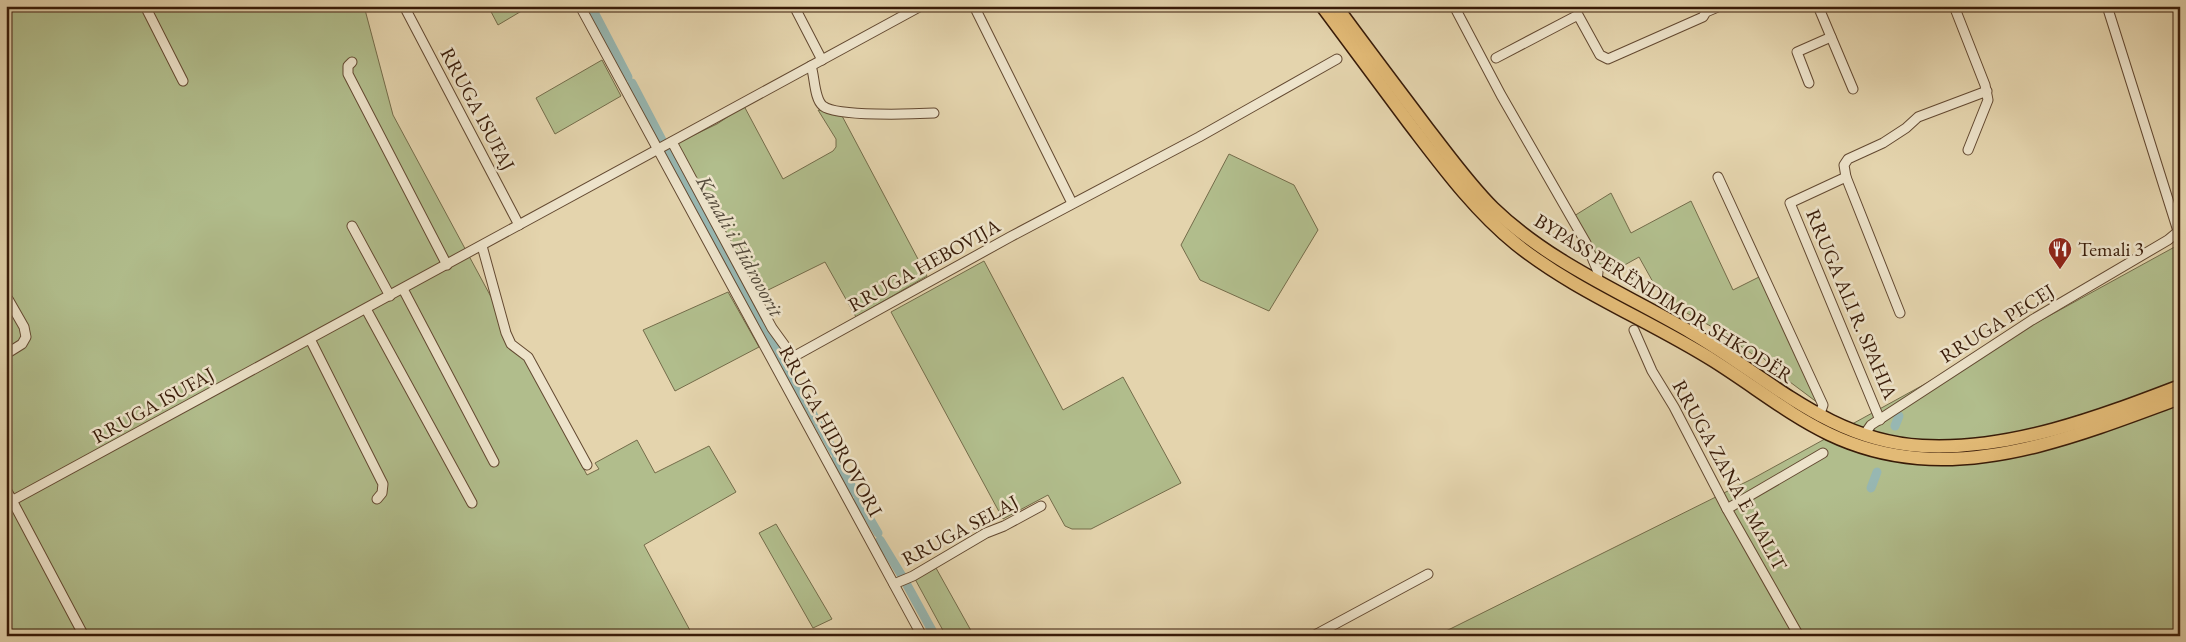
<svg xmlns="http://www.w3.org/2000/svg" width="2186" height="642" viewBox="0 0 2186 642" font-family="'EB Garamond',serif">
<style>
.green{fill:#b1bd8c;stroke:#746c4a}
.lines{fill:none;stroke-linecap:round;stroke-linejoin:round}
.canal{stroke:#97b7b2;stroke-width:9}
.minor-casing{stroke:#634931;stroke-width:11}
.highway-casing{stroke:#381b08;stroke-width:15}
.minor{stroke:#ede3ca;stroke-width:9}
.highway{stroke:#e2ba76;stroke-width:12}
.labels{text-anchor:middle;stroke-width:5;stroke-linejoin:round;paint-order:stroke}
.street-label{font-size:20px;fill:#381b08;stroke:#ede3ca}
.poi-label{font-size:20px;fill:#381b08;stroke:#ede3ca;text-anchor:start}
.water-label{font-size:21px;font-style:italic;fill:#544a3b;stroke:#ede3ca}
</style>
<rect width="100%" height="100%" fill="#e4d4ad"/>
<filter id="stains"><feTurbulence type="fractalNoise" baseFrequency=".004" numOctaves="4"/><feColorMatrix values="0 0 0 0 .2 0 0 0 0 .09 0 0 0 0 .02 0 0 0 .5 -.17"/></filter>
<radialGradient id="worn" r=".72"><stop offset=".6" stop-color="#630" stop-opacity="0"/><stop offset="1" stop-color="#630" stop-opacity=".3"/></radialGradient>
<g class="green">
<polygon points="6,6 364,6 393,115 587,475 599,469 595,463 637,440 655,473 709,446 736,492 644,545 693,636 6,636"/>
<polygon points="488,6 530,6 498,25"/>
<polygon points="602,60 621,96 555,134 536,98"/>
<polygon points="744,106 783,179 833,151 836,147 836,139 818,110 841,114 927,276 856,317 825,262 758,295 677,143 717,124"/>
<polygon points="1229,154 1294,185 1318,230 1269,311 1200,280 1181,245"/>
<polygon points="1611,193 1631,233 1691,201 1733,290 1763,275 1818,403 1782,376 1763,358 1755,356 1716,329 1663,300 1639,257 1612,272 1607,265 1600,265 1574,216"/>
<polygon points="2180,244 2180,636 1436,636 1752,479"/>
<polygon points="984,261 1063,410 1123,377 1181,483 1091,529 1072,529 1065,526 1048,495 1003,519 891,312"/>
<polygon points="728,292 759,347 675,391 643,330"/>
<polygon points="776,524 832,619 813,628 759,533"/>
<polygon points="936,568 974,636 946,636 915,579"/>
</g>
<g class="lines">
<g class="canal">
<polyline points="594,12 628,77"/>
<polyline points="632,83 663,142"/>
<polyline points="667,148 782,360"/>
<polyline points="784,363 834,452"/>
<polyline points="1895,426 1899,416"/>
<polyline points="836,458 855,493"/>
<polyline points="1871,488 1877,472"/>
<polyline points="858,499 878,533"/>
<polyline points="880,540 902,576"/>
<polyline points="907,585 935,636"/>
</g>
<g class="minor-casing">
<g id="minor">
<polyline points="145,6 183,81"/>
<polyline points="580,6 922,636"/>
<polyline points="794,6 822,60"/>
<polyline points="974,6 1072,203"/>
<polyline points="1454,6 1501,95 1586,243 1598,272 1597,282"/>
<polyline points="1818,6 1853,89"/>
<polyline points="1954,6 1985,85 1988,100 1968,150"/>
<polyline points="2107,6 2178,231"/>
<polyline points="405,8 519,225"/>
<polyline points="1496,58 1578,15 1600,55 1608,59 1703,17 1706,12 1720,6"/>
<polyline points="352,62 348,66 348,74 447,265"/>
<path d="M811,66C815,77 814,99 823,106C836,117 915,114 934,113"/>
<polyline points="1809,83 1797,52 1831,37"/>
<polyline points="672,142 772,328 793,357 1010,237 1199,137 1337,59"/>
<polyline points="1718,177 1823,405 1819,416"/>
<polyline points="1846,177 1790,203 1880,420"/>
<polyline points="352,226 390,296"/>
<polyline points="482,246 506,333 511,344 528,357 587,465"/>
<polyline points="403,289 494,462"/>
<polyline points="366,309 472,503"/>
<polyline points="1900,313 1846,177 1844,165 1848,159 1883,143 1906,128 1918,117 1987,91"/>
<polyline points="1634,330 1652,371 1674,407 1727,509 1799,636"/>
<polyline points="310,339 383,484 382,493 377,499"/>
<polyline points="6,354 22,344 26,337 24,327 8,299"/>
<polyline points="1864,435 1871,425 2032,320 2168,240 2180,230"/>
<polyline points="6,489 84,636"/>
<polyline points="6,504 921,6"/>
<polyline points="1727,509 1823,453"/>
<polyline points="894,584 913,576 986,533 1004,526 1041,506"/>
<polyline points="1313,636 1428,574"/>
</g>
</g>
<g class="highway-casing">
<g id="highway">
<path d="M1322,6C1351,45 1380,84 1409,123C1442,166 1474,210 1516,244C1576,292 1649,320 1714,361C1785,406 1828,450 1918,458C2006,466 2098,428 2180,398"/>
<path d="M1336,6C1366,47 1397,88 1428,129C1449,156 1469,184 1493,208C1551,264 1624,293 1692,333C1768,377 1829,441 1922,446C2010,451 2099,417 2180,386"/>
</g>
</g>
<use href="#minor" class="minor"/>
<use href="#highway" class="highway"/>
</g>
<defs>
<g id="restaurant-pin" transform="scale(1.25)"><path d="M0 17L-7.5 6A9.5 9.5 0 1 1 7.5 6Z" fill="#8f2418" stroke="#ede3ca"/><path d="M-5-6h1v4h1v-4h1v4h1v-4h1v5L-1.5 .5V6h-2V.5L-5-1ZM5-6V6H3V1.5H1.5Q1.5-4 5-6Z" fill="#fff"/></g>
</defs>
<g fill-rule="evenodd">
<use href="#restaurant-pin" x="2060" y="249"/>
</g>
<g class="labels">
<g class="street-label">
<text transform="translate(478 109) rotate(62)" y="7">RRUGA ISUFAJ</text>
<text transform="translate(924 265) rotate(-29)" y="7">RRUGA HEBOVIJA</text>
<text transform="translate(1664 298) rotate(32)" y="7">BYPASS PERËNDIMOR SHKODËR</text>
<text transform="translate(1852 304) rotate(67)" y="7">RRUGA ALI R. SPAHIA</text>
<text transform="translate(1997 323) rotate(-32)" y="7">RRUGA PECEJ</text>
<text transform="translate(153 405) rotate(-29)" y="7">RRUGA ISUFAJ</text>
<text transform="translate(831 431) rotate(61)" y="7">RRUGA HIDROVORI</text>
<text transform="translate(1730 475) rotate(61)" y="7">RRUGA ZANA E MALIT</text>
<text transform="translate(960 530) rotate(-28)" y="7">RRUGA SELAJ</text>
</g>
<g class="poi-label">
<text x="2078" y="256">Temali 3</text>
</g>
<g class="water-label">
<text transform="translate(740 246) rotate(61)" y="7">Kanali i Hidrovorit</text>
</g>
</g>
<rect width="2186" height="642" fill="none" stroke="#e4d4ad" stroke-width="25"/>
<rect x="8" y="8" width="2171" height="627" fill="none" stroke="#381b08" stroke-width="2.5"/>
<rect x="12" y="12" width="2161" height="617" fill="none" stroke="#381b08"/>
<rect width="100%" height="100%" filter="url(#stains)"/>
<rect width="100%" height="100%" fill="url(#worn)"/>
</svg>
